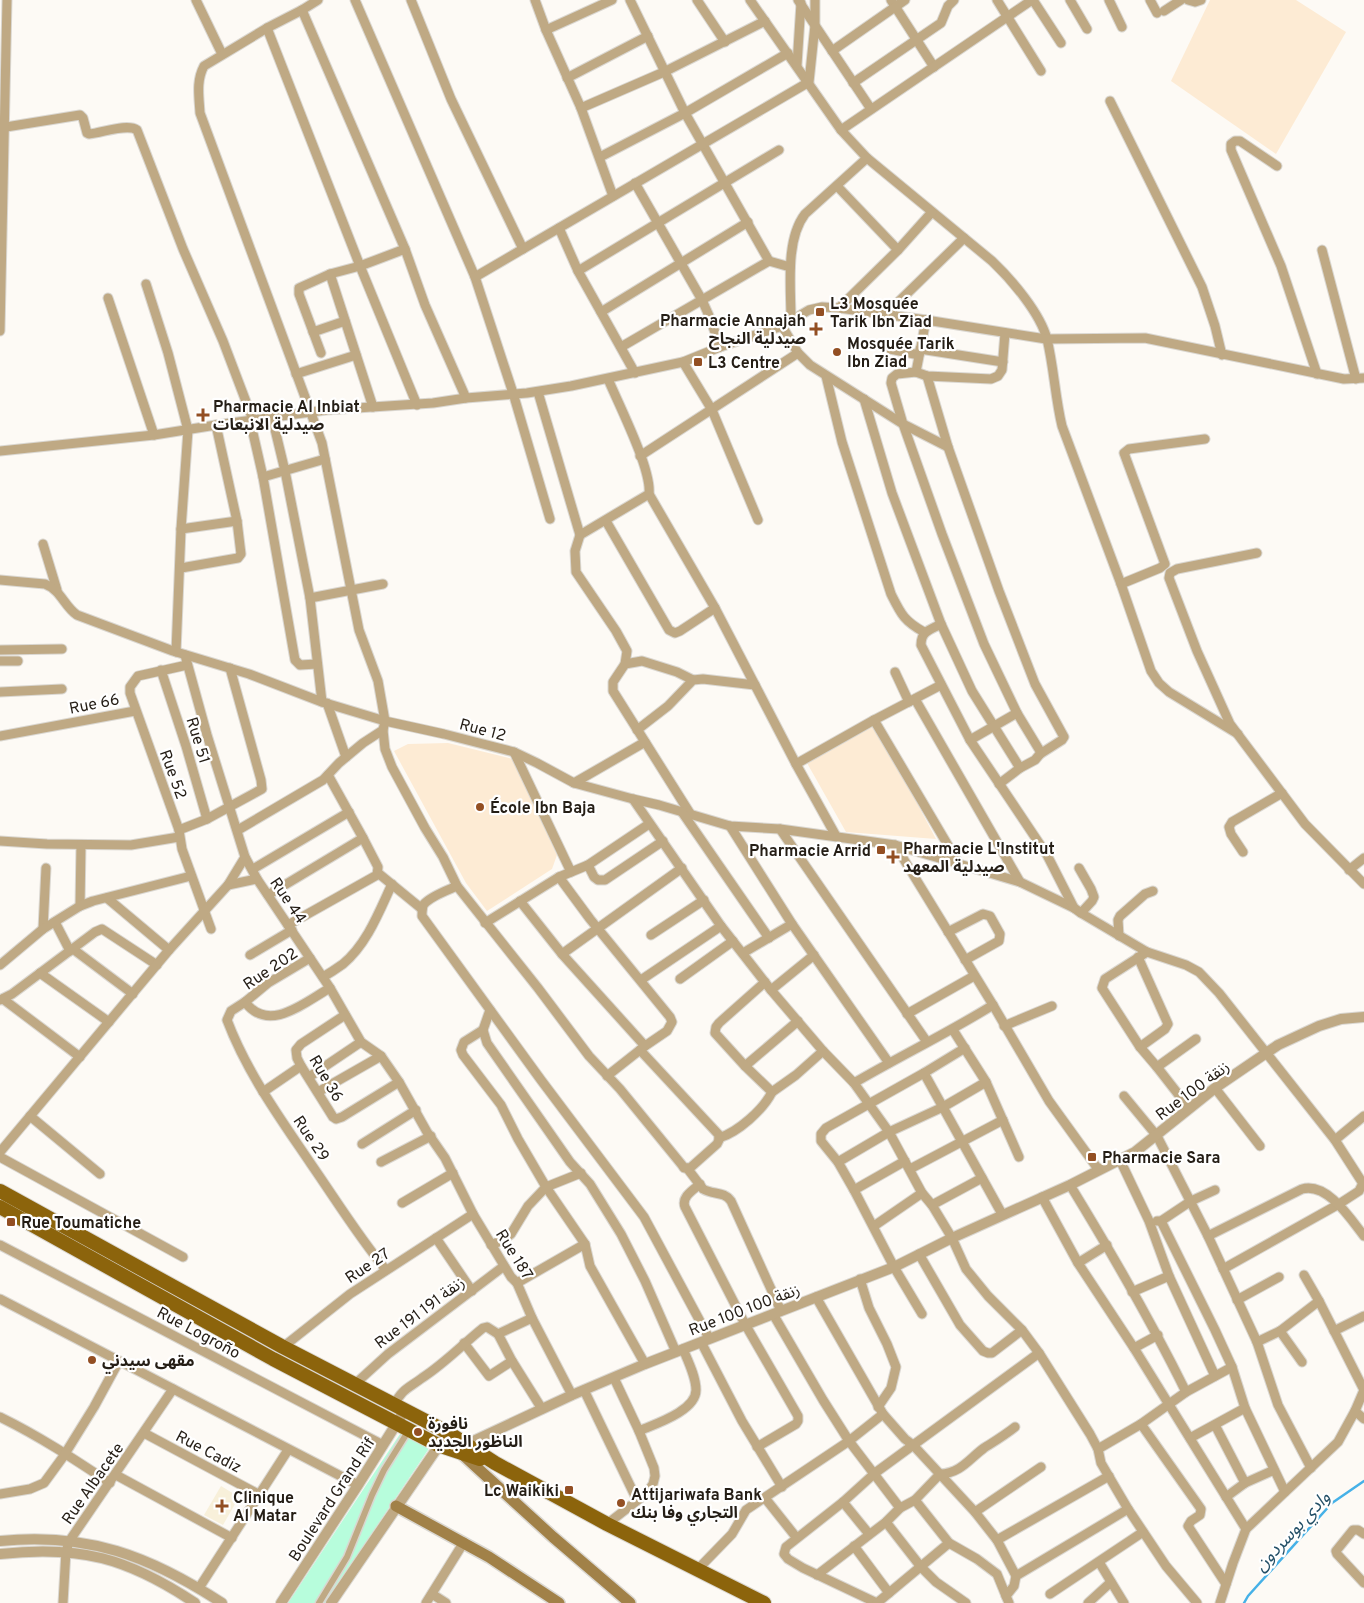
<svg xmlns="http://www.w3.org/2000/svg" width="1364" height="1603" viewBox="0 0 1364 1603" font-family="Overpass,'Noto Sans Arabic',sans-serif">
<style>
.built{fill:#fdebd4}
.medical{fill:#f8f0da}
.green{fill:#b7fddc}
.lines{fill:none;stroke-linecap:round;stroke-linejoin:round}
.stream{stroke:#46b1e7;stroke-width:2.5}
.pedestrian-casing{stroke:#dad7d1;stroke-width:9}
.minor-casing{stroke:#dad7d1;stroke-width:11}
.tertiary-casing{stroke:#dad7d1;stroke-width:12}
.secondary-casing{stroke:#dad7d1;stroke-width:14}
.primary-casing{stroke:#dad7d1;stroke-width:16}
.pedestrian{stroke:#bfa984;stroke-width:6}
.minor{stroke:#bfa984;stroke-width:9}
.tertiary{stroke:#bfa984;stroke-width:10}
.secondary{stroke:#a18148;stroke-width:11}
.primary{stroke:#8c640c;stroke-width:14}
.poi-dot{fill:#934f23;stroke:#fff;stroke-width:2}
.labels{text-anchor:middle;stroke-width:4.5;stroke-linejoin:round;paint-order:stroke}
.poi-label{font-size:16px;font-weight:bold;fill:#251e16;stroke:#fff;text-anchor:start}
.street-label{font-size:16px;fill:#251e16;stroke:#fff}
.water-label{font-size:18px;font-style:italic;fill:#245067;stroke:#fff}
</style>
<rect width="100%" height="100%" fill="#fdfaf5"/>
<g class="built">
<polygon points="1210,0 1296,0 1346,32 1276,154 1171,81"/>
<polygon points="874,722 936,839 846,832 807,763"/>
<polygon points="448,743 513,759 557,855 552,869 487,911 466,883 394,751 408,744"/>
</g>
<polygon class="medical" points="221,1486 239,1497 223,1525 204,1515"/>
<polygon class="green" points="403,1432 429,1447 428,1450 325,1603 288,1603 400,1434"/>
<g class="lines">
<polyline class="stream" points="1244,1603 1248,1596 1332,1503 1364,1481"/>
<g class="pedestrian-casing">
<polyline id="pedestrian" points="319,1603 347,1557 372,1495 384,1470 409,1430"/>
</g>
<g class="minor-casing">
<g id="minor">
<polyline points="196,0 222,54"/>
<path d="M318,0L302,10L267,28L204,66C196,81 199,96 200,113L322,443L359,630L378,681L385,721L383,730L385,749L392,767L425,828L443,857L457,886L538,988L589,1056L620,1089L682,1165L684,1168H690L717,1144L719,1140V1135L640,1050"/>
<polyline points="355,0 475,277 513,393 550,519"/>
<polyline points="411,0 451,99 523,249"/>
<polyline points="535,0 546,30 581,108 613,196"/>
<polyline points="630,0 685,113 769,261"/>
<polyline points="697,0 725,42"/>
<path d="M750,0L841,130L867,158L992,261C1012,280 1040,313 1047,339C1054,368 1055,397 1062,426L1121,584L1151,671L1159,683L1169,692L1238,734"/>
<polyline points="798,0 871,109"/>
<polyline points="891,0 934,67"/>
<polyline points="997,0 1041,71"/>
<polyline points="1033,0 1061,43"/>
<polyline points="1070,0 1087,29"/>
<polyline points="1109,0 1122,27"/>
<polyline points="1150,0 1157,13"/>
<polyline points="1188,0 1195,2 1201,0"/>
<polyline points="302,10 405,249 425,305 466,398"/>
<polyline points="1164,11 1181,0"/>
<polyline points="267,28 360,266 417,405"/>
<polyline points="546,30 612,0"/>
<polyline points="832,51 905,0"/>
<polyline points="797,65 801,3"/>
<polyline points="567,78 648,36"/>
<polyline points="853,83 941,23 948,6 954,0"/>
<polyline points="1110,101 1202,287 1215,326 1222,355"/>
<polyline points="581,108 664,72 765,21"/>
<path d="M6,127L80,115L83,118L87,133L89,134C102,133 127,123 137,130L183,249L223,341L253,420"/>
<polyline points="841,130 1032,0"/>
<polyline points="600,157 685,113 788,53"/>
<polyline points="1277,166 1240,141 1235,141 1231,144 1231,150 1281,266 1317,374"/>
<polyline points="635,183 702,300 710,318 720,347"/>
<polyline points="837,186 898,250"/>
<polyline points="559,228 578,271 635,373"/>
<polyline points="1322,250 1356,379"/>
<polyline points="578,271 779,150"/>
<polyline points="330,274 373,407"/>
<polyline points="475,277 809,82 815,25 815,0"/>
<polyline points="146,284 168,353 188,430 181,529 176,652"/>
<polyline points="108,298 154,435"/>
<polyline points="839,308 898,250 932,212"/>
<polyline points="601,312 748,222"/>
<polyline points="886,314 964,238"/>
<path d="M791,320C791,288 785,240 805,214L867,158"/>
<polyline points="782,326 798,353 810,365 903,424 942,534 984,644 1017,713 1040,751 1040,754 1035,760 1020,768 999,784"/>
<polyline points="0,331 7,0"/>
<polyline points="313,332 345,321"/>
<polyline points="621,347 769,261 790,267"/>
<polyline points="890,349 919,355"/>
<polyline points="920,349 1003,362"/>
<polyline points="321,353 299,294 299,288 330,274 360,266 405,249"/>
<polyline points="683,362 712,410 758,520"/>
<polyline points="916,372 926,320"/>
<polyline points="296,374 356,355"/>
<path d="M826,376L842,442L891,594C901,614 904,621 924,632"/>
<polyline points="927,376 948,447 999,591 1035,684 1064,737 1062,740 1040,754"/>
<path d="M608,379C619,405 652,470 649,494L715,608L796,764L836,836"/>
<polyline points="538,392 580,535 575,551 576,572 616,631 627,651 625,664 613,682 613,691 691,815"/>
<polyline points="864,399 892,493 941,624 972,691 1020,768"/>
<polyline points="272,417 285,471 310,598 322,702"/>
<polyline points="250,420 263,477 295,660 300,665 317,664"/>
<polyline points="948,447 903,424 891,383 892,378 897,374 916,372 927,376 991,379 998,376 1002,370 1005,333"/>
<polyline points="0,451 154,435 216,425 326,410 433,403 466,398 527,393 571,386 683,362 720,347 782,326 809,310 822,307 839,308 926,320 1046,339 1145,338 1344,379 1364,378"/>
<polyline points="640,456 798,353"/>
<polyline points="263,477 325,459"/>
<polyline points="606,521 669,630 675,633 680,631 715,608"/>
<polyline points="181,529 237,521"/>
<polyline points="580,535 649,494"/>
<polyline points="43,544 57,590"/>
<polyline points="1257,553 1177,569 1170,573 1169,578 1197,651 1230,724 1305,824 1364,884"/>
<polyline points="181,568 238,558 241,554 237,521 216,425"/>
<path d="M0,580L45,584C61,590 64,606 77,615L173,651L249,674L322,702L385,721L444,734L514,752L537,763L574,783L633,799L659,805L730,826L780,829L895,845L1020,882L1074,908L1081,913L1147,952L1186,965L1199,972L1219,993L1335,1140L1362,1182V1185L1359,1191L1339,1204L1223,1269"/>
<polyline points="1121,584 1160,568 1165,564 1124,453 1129,449 1205,439"/>
<polyline points="310,598 383,584"/>
<path d="M941,624C930,630 921,631 921,645L970,740L1047,855L1074,908"/>
<polyline points="0,650 62,649"/>
<polyline points="185,655 207,735 245,857 257,879 330,988 361,1042 381,1056 399,1082 427,1132 445,1158 473,1214 511,1277 517,1283 532,1318 572,1395"/>
<polyline points="0,661 18,661"/>
<polyline points="625,664 642,661 677,672 693,680"/>
<polyline points="187,665 138,676 130,687 130,693 179,830 182,849 211,929"/>
<polyline points="161,670 186,746 207,819"/>
<polyline points="895,672 909,702"/>
<polyline points="0,692 62,689"/>
<polyline points="915,699 1020,882"/>
<polyline points="327,703 346,757"/>
<polyline points="874,720 959,864"/>
<polyline points="637,730 668,706 693,680 703,679 755,685"/>
<polyline points="0,736 135,711"/>
<polyline points="970,740 1017,713"/>
<polyline points="514,752 571,872"/>
<polyline points="796,764 874,720 941,685"/>
<polyline points="328,775 363,838"/>
<polyline points="574,783 645,742"/>
<polyline points="633,799 721,926 771,990 823,1051 854,1083 889,1132 922,1193 932,1205 952,1238 966,1269 988,1296 1022,1330 1039,1353 1090,1434 1098,1449 1101,1463 1128,1509 1166,1566 1197,1603"/>
<polyline points="682,812 769,938"/>
<polyline points="730,826 792,924 889,1063"/>
<polyline points="780,829 927,1042"/>
<polyline points="179,830 207,819 262,789 261,780 230,668"/>
<polyline points="238,830 323,780 339,763 363,743 383,730"/>
<polyline points="0,841 47,844 131,845 179,837"/>
<polyline points="895,845 993,1005 1049,1101 1098,1169"/>
<polyline points="1243,852 1231,834 1229,827 1232,822 1282,793"/>
<polyline points="588,865 594,877 598,880 605,880 663,841"/>
<polyline points="1079,868 1091,889 1094,897 1092,901 1081,913"/>
<polyline points="253,869 349,812"/>
<polyline points="1349,870 1364,858"/>
<polyline points="378,873 422,909"/>
<polyline points="559,877 590,919 670,1017 672,1022 667,1031 645,1046 607,1076"/>
<polyline points="228,885 257,879"/>
<path d="M457,886C448,890 431,896 424,904C422,907 422,912 422,916L541,1080L644,1217L709,1338"/>
<polyline points="268,895 363,838 378,867 377,875 288,925"/>
<polyline points="107,898 169,950"/>
<polyline points="520,901 562,954 645,1046"/>
<polyline points="80,906 81,845"/>
<polyline points="55,922 70,951"/>
<polyline points="485,923 559,877 588,865 649,824"/>
<polyline points="43,929 46,868"/>
<polyline points="948,932 983,914 990,916 1000,934 999,941 965,960"/>
<polyline points="651,935 704,900"/>
<polyline points="1119,936 1118,920 1120,916 1145,894 1153,891"/>
<polyline points="73,949 133,994"/>
<polyline points="1147,952 1105,979 1102,988 1140,1047 1157,1067 1189,1108"/>
<polyline points="743,953 792,924"/>
<polyline points="562,954 682,868"/>
<polyline points="250,955 292,930"/>
<polyline points="1138,957 1168,1024 1165,1029 1140,1047"/>
<polyline points="0,965 43,929 80,906 93,901 191,876"/>
<polyline points="40,973 109,1022"/>
<path d="M323,977C330,973 336,969 343,964C367,944 379,912 392,884"/>
<polyline points="680,979 733,941"/>
<polyline points="641,980 721,926"/>
<path d="M330,988C305,1002 269,1034 245,1002L231,1011L227,1020C247,1073 280,1118 311,1164C336,1200 358,1236 386,1270"/>
<polyline points="771,990 814,955"/>
<polyline points="3,999 80,1057"/>
<polyline points="0,1000 12,994 95,932 102,929 157,965"/>
<polyline points="245,1002 268,983 310,958"/>
<polyline points="490,1010 483,1030 487,1043 570,1162 590,1184 621,1234 645,1281 676,1352"/>
<polyline points="907,1014 974,976"/>
<polyline points="345,1015 301,1044 296,1050 297,1058 301,1066 333,1117 336,1119 342,1117 399,1082"/>
<polyline points="1004,1026 1052,1006"/>
<polyline points="483,1030 464,1042 461,1050 463,1055 501,1105 518,1139 546,1187 585,1244 590,1266 645,1364"/>
<polyline points="953,1030 986,1082 1019,1157"/>
<polyline points="745,1066 798,1021"/>
<polyline points="1157,1067 1196,1039"/>
<polyline points="924,1073 1002,1214"/>
<polyline points="309,1077 361,1042"/>
<path d="M854,1083C900,1056 948,1033 993,1005"/>
<polyline points="1215,1088 1260,1146"/>
<polyline points="263,1092 301,1066"/>
<polyline points="318,1092 381,1056"/>
<polyline points="772,1092 796,1075 823,1051"/>
<polyline points="1124,1096 1157,1136 1208,1236 1257,1342 1278,1405 1311,1468"/>
<polyline points="30,1116 100,1174"/>
<path d="M719,1138C738,1132 763,1110 772,1092L745,1066L715,1033L716,1027L719,1023L765,982"/>
<polyline points="1335,1140 1364,1116"/>
<polyline points="362,1144 416,1110"/>
<polyline points="0,1152 169,950 228,885 245,857"/>
<polyline points="0,1157 183,1257"/>
<polyline points="1120,1160 1149,1221 1169,1276 1215,1376"/>
<polyline points="381,1162 431,1136"/>
<polyline points="838,1162 889,1132 943,1107 986,1082"/>
<path d="M687,1168L703,1189C713,1195 724,1191 731,1201L781,1311"/>
<polyline points="910,1169 1003,1120"/>
<path d="M700,1184C693,1190 681,1197 685,1207L745,1324L798,1416V1421L796,1424L757,1447"/>
<path d="M1070,1185C1111,1252 1151,1321 1186,1392"/>
<polyline points="854,1190 905,1161"/>
<polyline points="1042,1197 1078,1263 1134,1348 1246,1529"/>
<polyline points="402,1203 453,1173"/>
<polyline points="932,1205 982,1178"/>
<polyline points="1157,1221 1161,1221 1191,1201 1215,1190"/>
<polyline points="1161,1221 1215,1330 1232,1367 1245,1408 1285,1492"/>
<polyline points="874,1226 922,1193"/>
<path d="M1208,1236L1302,1189C1327,1182 1350,1218 1364,1236"/>
<polyline points="436,1238 472,1291"/>
<polyline points="0,1245 383,1445"/>
<polyline points="491,1245 503,1240 511,1234 528,1206 546,1187 581,1173"/>
<polyline points="919,1254 960,1325 983,1351 988,1353 992,1353 1022,1330"/>
<polyline points="1078,1263 1107,1245"/>
<polyline points="1304,1275 1319,1301 1364,1390"/>
<polyline points="860,1279 869,1308 887,1344 896,1367 891,1388 878,1407"/>
<polyline points="517,1283 585,1244"/>
<polyline points="1132,1292 1169,1276"/>
<polyline points="816,1297 883,1414 905,1439 913,1445 975,1512 997,1540 1016,1576 1014,1586 1006,1596 1009,1603"/>
<polyline points="0,1299 358,1485"/>
<polyline points="1237,1300 1279,1277"/>
<polyline points="773,1314 823,1400 849,1441 900,1508"/>
<polyline points="922,1314 894,1267 854,1190 838,1162 821,1141 821,1134 826,1128 924,1073 965,1048"/>
<polyline points="1280,1331 1302,1362"/>
<polyline points="1334,1331 1364,1316"/>
<polyline points="498,1334 532,1318"/>
<polyline points="701,1342 742,1421 782,1487"/>
<polyline points="1257,1342 1280,1331 1319,1301"/>
<polyline points="464,1343 489,1376 512,1361"/>
<polyline points="283,1347 350,1294 473,1214"/>
<polyline points="1134,1348 1158,1335"/>
<polyline points="355,1384 388,1354 504,1266"/>
<polyline points="584,1390 637,1500"/>
<path d="M394,1405C402,1389 409,1388 422,1378C444,1364 463,1344 483,1328L487,1327L498,1334L512,1361L542,1409"/>
<polyline points="1355,1411 1364,1419"/>
<path d="M0,1417C39,1436 74,1459 110,1483"/>
<polyline points="1141,1424 1201,1509 1200,1515 1191,1521 1188,1526 1226,1584"/>
<polyline points="1215,1425 1245,1483"/>
<path d="M639,1431C655,1424 696,1411 696,1390C696,1377 688,1361 683,1349"/>
<polyline points="144,1433 260,1495"/>
<polyline points="1190,1438 1245,1408"/>
<polyline points="1098,1449 1141,1424 1186,1392 1232,1367"/>
<polyline points="116,1475 232,1538"/>
<polyline points="0,1494 30,1489 44,1483 63,1457 94,1407 119,1361"/>
<polyline points="1226,1497 1245,1483 1274,1470"/>
<polyline points="765,1498 796,1537"/>
<polyline points="915,1500 949,1543 977,1559 997,1574 1006,1596"/>
<polyline points="843,1502 869,1534"/>
<polyline points="975,1512 1041,1467"/>
<polyline points="886,1522 921,1567 936,1582 966,1603"/>
<polyline points="607,1524 647,1493 653,1484 655,1476 654,1468 639,1431 614,1378"/>
<polyline points="1364,1534 1358,1530 1353,1530 1336,1551 1337,1554 1364,1583"/>
<polyline points="997,1540 1109,1476"/>
<polyline points="854,1546 889,1593"/>
<polyline points="1099,1562 1124,1603"/>
<polyline points="698,1569 732,1534 746,1510 849,1441 883,1414"/>
<path d="M817,1575L886,1522L900,1508L915,1500L940,1474C961,1473 969,1459 984,1448C995,1441 1005,1435 1015,1427"/>
<polyline points="1016,1576 1128,1509"/>
<polyline points="199,1588 288,1450"/>
<polyline points="432,1594 446,1603"/>
<polyline points="1050,1594 1143,1532"/>
<polyline points="63,1603 66,1551 70,1540 173,1389"/>
<polyline points="426,1603 464,1542"/>
<polyline points="877,1603 803,1568 788,1559 784,1554 786,1547 843,1502 875,1473 1039,1353"/>
<polyline points="877,1603 949,1543"/>
<polyline points="1088,1603 1111,1582"/>
<polyline points="1220,1603 1233,1563 1246,1529 1338,1442 1355,1411 1364,1390"/>
</g>
</g>
<g class="tertiary-casing">
<g id="tertiary">
<polyline points="464,1448 467,1444 572,1395 645,1364 894,1267 952,1238 1070,1185 1135,1152 1215,1088 1278,1045 1319,1026 1341,1019 1364,1017"/>
<path d="M0,1541C87,1532 150,1556 222,1603"/>
<path d="M0,1554C80,1545 128,1558 195,1603"/>
<polyline points="281,1603 358,1485 405,1410"/>
<polyline points="331,1603 442,1441"/>
</g>
</g>
<g class="secondary-casing">
<g id="secondary">
<polyline points="462,1454 553,1537 630,1603"/>
<polyline points="396,1506 489,1557 559,1603"/>
</g>
</g>
<g class="primary-casing">
<g id="primary">
<polyline points="0,1191 283,1347 447,1432 495,1463 607,1524 764,1603"/>
<polyline points="0,1207 273,1359 438,1445 480,1459"/>
</g>
</g>
<use href="#pedestrian" class="pedestrian"/>
<use href="#minor" class="minor"/>
<use href="#tertiary" class="tertiary"/>
<use href="#secondary" class="secondary"/>
<use href="#primary" class="primary"/>
</g>
<g class="poi-dot">
<rect x="815" y="307" width="10" height="10" rx="2.5"/>
<path d="M813.5 321.5h5v5h5v5h-5v5h-5v-5h-5v-5h5z"/>
<circle cx="837" cy="352" r="5"/>
<rect x="693" y="357" width="10" height="10" rx="2.5"/>
<path d="M200.5 407.5h5v5h5v5h-5v5h-5v-5h-5v-5h5z"/>
<circle cx="480" cy="807" r="5"/>
<rect x="876" y="845" width="10" height="10" rx="2.5"/>
<path d="M890.5 849.5h5v5h5v5h-5v5h-5v-5h-5v-5h5z"/>
<rect x="1087" y="1152" width="10" height="10" rx="2.5"/>
<rect x="6" y="1217" width="10" height="10" rx="2.5"/>
<circle cx="92" cy="1360" r="5"/>
<circle cx="418" cy="1432" r="5"/>
<rect x="564" y="1485" width="10" height="10" rx="2.5"/>
<circle cx="621" cy="1503" r="5"/>
<path d="M219.5 1498.5h5v5h5v5h-5v5h-5v-5h-5v-5h5z"/>
</g>
<g class="labels">
<g class="poi-label">
<text x="830" y="309">L3 Mosquée<tspan x="830" dy="18">Tarik Ibn Ziad</tspan></text>
<text x="806" y="326" text-anchor="end">Pharmacie Annajah<tspan x="806" dy="18">صيدلية النجاح</tspan></text>
<text x="847" y="349">Mosquée Tarik<tspan x="847" dy="18">Ibn Ziad</tspan></text>
<text x="708" y="368">L3 Centre</text>
<text x="213" y="412">Pharmacie Al Inbiat<tspan x="213" dy="18">صيدلية الانبعات</tspan></text>
<text x="490" y="813">École Ibn Baja</text>
<text x="903" y="854">Pharmacie L'Institut<tspan x="903" dy="18">صيدلية المعهد</tspan></text>
<text x="871" y="856" text-anchor="end">Pharmacie Arrid</text>
<text x="1102" y="1163">Pharmacie Sara</text>
<text x="21" y="1228">Rue Toumatiche</text>
<text x="102" y="1366">مقهى سيدني</text>
<text x="428" y="1429">نافورة<tspan x="428" dy="18">الناظور الجديد</tspan></text>
<text x="559" y="1496" text-anchor="end">Lc Waikiki</text>
<text x="631" y="1500">Attijariwafa Bank<tspan x="631" dy="18">التجاري وفا بنك</tspan></text>
<text x="233" y="1503">Clinique<tspan x="233" dy="18">Al Matar</tspan></text>
</g>
<g class="street-label">
<text transform="translate(94 703) rotate(-11)" y="6">Rue 66</text>
<text transform="translate(483 729) rotate(15)" y="6">Rue 12</text>
<text transform="translate(199 740) rotate(73)" y="6">Rue 51</text>
<text transform="translate(174 774) rotate(70)" y="6">Rue 52</text>
<text transform="translate(289 900) rotate(56)" y="6">Rue 44</text>
<text transform="translate(270 968) rotate(-34)" y="6">Rue 202</text>
<text transform="translate(327 1078) rotate(59)" y="6">Rue 36</text>
<text transform="translate(1192 1090) rotate(-37)" y="6">Rue 100 زنقة</text>
<text transform="translate(312 1138) rotate(56)" y="6">Rue 29</text>
<text transform="translate(515 1254) rotate(58)" y="6">Rue 187</text>
<text transform="translate(367 1265) rotate(-34)" y="6">Rue 27</text>
<text transform="translate(744 1309) rotate(-21)" y="6">Rue 100 زنقة 100</text>
<text transform="translate(419 1312) rotate(-37)" y="6">Rue 191 زنقة 191</text>
<text transform="translate(199 1332) rotate(28)" y="6">Rue Logroño</text>
<text transform="translate(209 1451) rotate(28)" y="6">Rue Cadiz</text>
<text transform="translate(92 1483) rotate(-55)" y="6">Rue Albacete</text>
<text transform="translate(331 1499) rotate(-57)" y="6">Boulevard Grand Rif</text>
</g>
<g class="water-label">
<text transform="translate(1292 1531) rotate(-47)" y="6">وادي بوسردون</text>
</g>
</g>
</svg>
